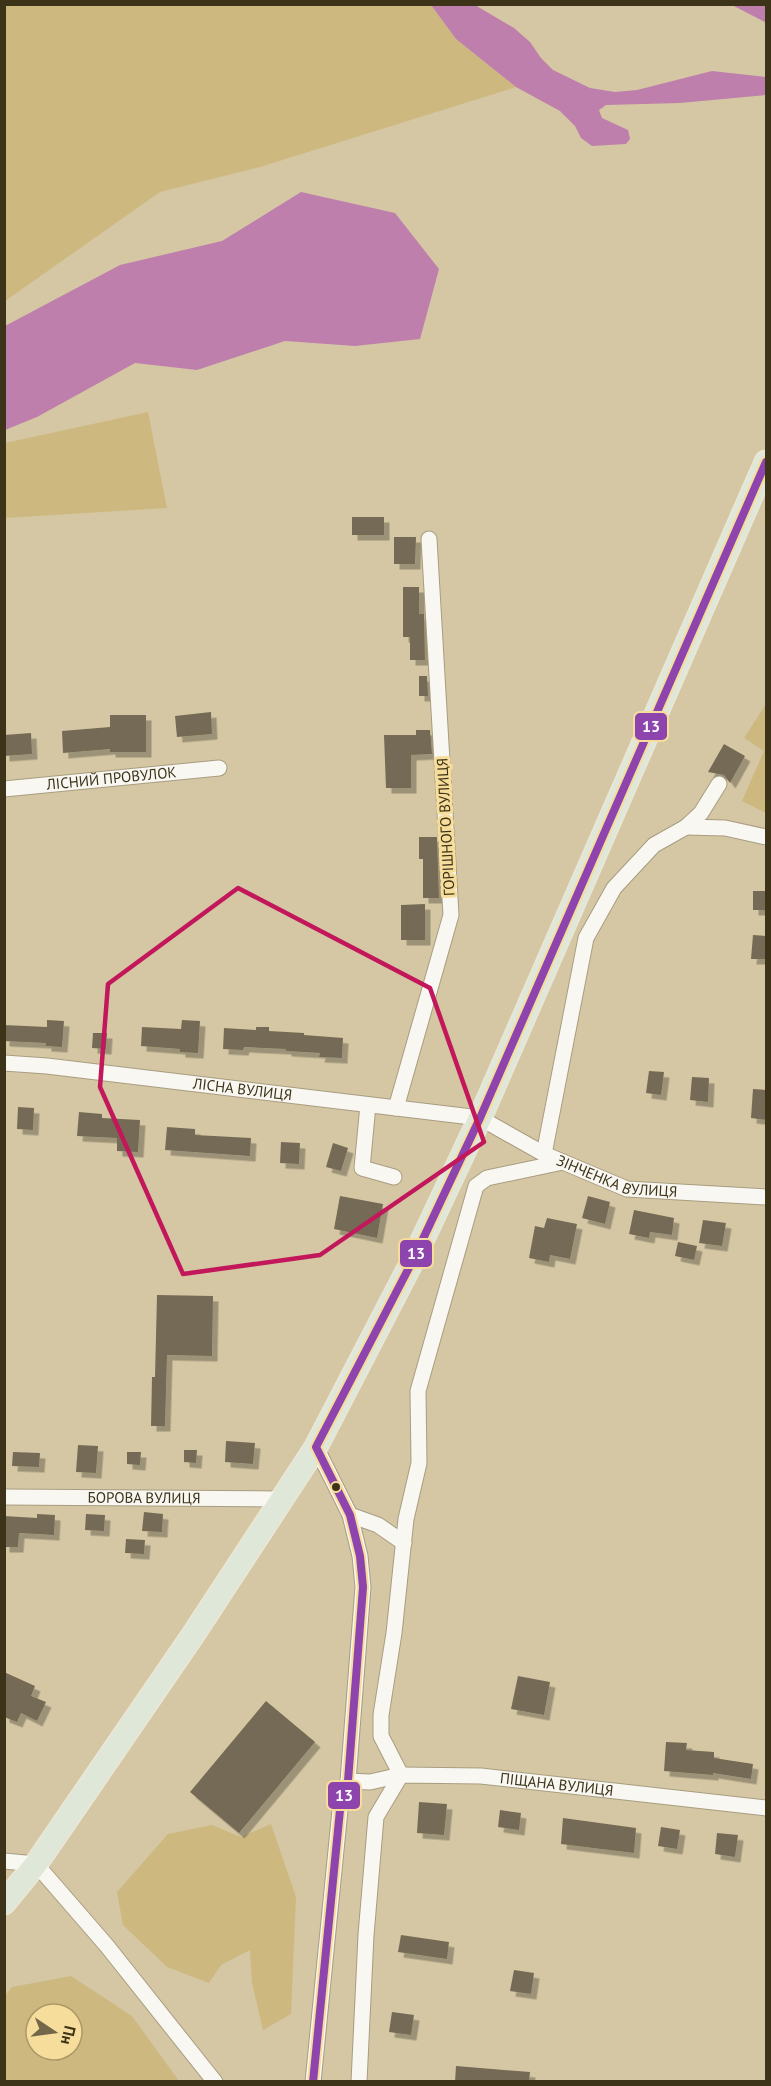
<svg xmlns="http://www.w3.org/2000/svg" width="771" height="2086" viewBox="0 0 771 2086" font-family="'PT Sans',sans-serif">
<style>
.green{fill:#cdb880;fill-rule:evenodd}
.water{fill:#be7fac}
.building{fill:#756b55;filter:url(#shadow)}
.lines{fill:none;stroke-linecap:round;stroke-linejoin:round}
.minor-casing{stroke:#a89d81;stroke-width:17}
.highway-casing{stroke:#ece6d6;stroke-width:25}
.minor{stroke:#f9f7f1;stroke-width:15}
.highway{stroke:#dfe7d9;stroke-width:22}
.bus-1-casing{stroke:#f7dd9c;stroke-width:12}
.bus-1{stroke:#8e44ad;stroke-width:8}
.marked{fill:none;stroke:#c2185b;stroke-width:4.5;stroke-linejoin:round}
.bus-dot{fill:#3d3318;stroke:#f7dd9c;stroke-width:2}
.labels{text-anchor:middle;stroke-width:6;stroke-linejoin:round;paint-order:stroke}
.street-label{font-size:15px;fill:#3d3318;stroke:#f7dd9c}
.line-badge{stroke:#f7dd9c;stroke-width:2}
.badge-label{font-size:16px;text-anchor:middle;font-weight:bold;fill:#fff}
</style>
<defs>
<filter id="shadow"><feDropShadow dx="5.5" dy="5.5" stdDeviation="0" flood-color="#0004"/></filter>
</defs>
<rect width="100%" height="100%" fill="#d5c7a3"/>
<g class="green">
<polygon points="5,5 431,5 456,39 516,87 260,167 160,192 5,301"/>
<polygon points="148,412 167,508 5,518 5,443"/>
<polygon points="766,704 766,813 742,801 764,751 744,738"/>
<polygon points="271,1824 296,1897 291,2014 263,2030 252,1983 250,1950 221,1965 209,1983 167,1967 123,1925 117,1892 168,1834 212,1825 241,1837"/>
<path d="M71,1976L132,2016L179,2081H5V1996L12,1987ZM36,2014H72V2050H36Z"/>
</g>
<g class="water">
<polygon points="431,5 475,5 514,28 530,42 541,58 553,70 590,88 615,92 637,90 712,71 766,77 766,95 680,103 606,105 599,110 602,118 628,130 630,139 626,144 592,146 581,138 575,126 560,111 516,87 456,39"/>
<polygon points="732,5 766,5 766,23 763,21"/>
<polygon points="301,192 395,213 439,269 420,339 355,346 285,341 197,370 135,363 37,417 5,430 5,326 120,265 222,241"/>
</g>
<g class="building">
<rect x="352" y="517" width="32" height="18"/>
<polygon points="394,537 416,537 415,564 394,564"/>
<polygon points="403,587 419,587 419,614 424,614 425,660 410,660 410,637 403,637"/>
<polygon points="419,676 427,676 428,696 419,696"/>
<polygon points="211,712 212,734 177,737 175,716"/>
<polygon points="110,715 146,715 146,752 110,752 110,749 63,753 62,731 110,727"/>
<polygon points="416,730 430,730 432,754 411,755 411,788 386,788 384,735 416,735"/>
<polygon points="31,733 32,754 4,756 4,735"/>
<polygon points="724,744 745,756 730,783 724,775 708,772"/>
<polygon points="419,837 437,837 439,898 423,898 423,859 419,859"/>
<rect x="753" y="891" width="13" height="19"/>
<polygon points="425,904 425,940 401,940 401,905"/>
<polygon points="753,935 766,936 766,959 751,959"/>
<polygon points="47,1020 64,1021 62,1047 46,1046 46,1043 4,1041 4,1025 47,1027"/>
<polygon points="182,1020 200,1021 198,1053 180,1052 180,1049 141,1046 142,1027 181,1029"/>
<polygon points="256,1027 269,1027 269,1031 304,1033 304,1035 343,1038 342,1058 319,1057 320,1053 286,1051 286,1049 244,1047 243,1050 223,1049 224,1028 256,1030"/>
<polygon points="93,1033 107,1033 106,1049 92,1048"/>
<polygon points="649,1071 664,1072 661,1095 646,1093"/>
<polygon points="692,1077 709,1078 708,1102 690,1100"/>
<polygon points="753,1089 766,1090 766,1120 751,1118"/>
<polygon points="18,1107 34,1108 33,1130 17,1129"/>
<polygon points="79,1112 102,1114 102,1118 140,1120 138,1152 117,1151 117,1138 77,1136"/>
<polygon points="167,1127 195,1129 195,1135 251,1138 250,1156 165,1150"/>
<polygon points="281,1142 300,1143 299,1164 280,1163"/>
<polygon points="333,1143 348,1148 341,1171 326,1167"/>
<polygon points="340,1196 383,1204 377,1238 334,1229"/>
<polygon points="588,1196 610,1202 605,1224 582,1218"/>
<polygon points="634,1210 674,1218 672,1235 650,1232 649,1238 629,1234"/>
<polygon points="547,1218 577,1224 570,1259 550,1255 549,1262 529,1258 535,1226 544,1228"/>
<polygon points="703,1220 726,1223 722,1246 699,1243"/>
<polygon points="678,1242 697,1246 694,1260 675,1256"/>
<polygon points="157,1295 213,1296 212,1356 167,1355 165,1426 151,1426 152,1377 155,1377"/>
<polygon points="226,1441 255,1443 253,1464 225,1462"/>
<polygon points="78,1445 98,1446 96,1473 76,1472"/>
<polygon points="184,1450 197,1450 196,1463 184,1462"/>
<polygon points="13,1452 40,1453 39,1467 12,1466"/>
<polygon points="127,1452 141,1452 140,1465 127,1464"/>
<polygon points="144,1512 163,1514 162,1532 142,1531"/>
<polygon points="37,1514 55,1515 54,1535 19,1533 18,1547 4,1547 4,1516 37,1518"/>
<polygon points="86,1514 105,1515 104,1531 85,1530"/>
<polygon points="126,1539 145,1540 144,1554 125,1553"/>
<polygon points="4,1672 35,1686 31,1696 46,1702 37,1721 21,1713 17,1722 4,1717"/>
<polygon points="518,1676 550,1682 544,1715 511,1709"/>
<polygon points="266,1701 315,1742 239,1833 190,1792"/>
<polygon points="666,1742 687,1743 686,1750 714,1752 714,1758 753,1764 751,1779 713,1773 713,1775 664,1771"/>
<polygon points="419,1802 447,1804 444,1835 417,1833"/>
<polygon points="500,1810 521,1813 519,1830 498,1827"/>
<polygon points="563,1818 636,1828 634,1853 561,1844"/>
<polygon points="661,1827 680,1830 677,1849 658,1846"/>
<polygon points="717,1833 738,1835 735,1857 715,1854"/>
<polygon points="401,1935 449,1942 447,1959 398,1952"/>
<polygon points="514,1970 534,1973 531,1994 510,1991"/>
<polygon points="392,2012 414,2015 411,2035 389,2032"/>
<polygon points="456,2066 530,2072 529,2082 455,2082"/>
</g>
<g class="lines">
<g class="minor-casing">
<g id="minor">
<path id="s1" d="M4,789L219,768"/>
<polyline points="686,827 725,828 766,837"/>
<path id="s2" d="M4,1063L47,1066L480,1118L544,1154L627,1189L766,1197"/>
<polyline points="368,1105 362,1168 394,1177"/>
<polyline points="396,1108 451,915 429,539"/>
<polyline points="544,1154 586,938 614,888 654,845 686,827 701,813 719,784"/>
<path id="s3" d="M4,1497L282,1499"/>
<polyline points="350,1515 378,1525 404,1543"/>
<path id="s4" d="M348,1781L370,1782L401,1775L481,1776L766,1808"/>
<polyline points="4,1861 36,1864 107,1946 215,2082"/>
<polyline points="313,2082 340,1810 348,1781 363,1587 360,1556 350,1515 316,1447"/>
<polyline points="359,2082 366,1935 376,1817 401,1775 381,1736 381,1715 394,1633 406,1519 419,1463 418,1391 476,1186 487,1178 563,1162"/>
</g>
</g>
<g class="highway-casing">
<polyline id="highway" points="4,1903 36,1864 193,1635 316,1447 413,1260 480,1118 766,462"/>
</g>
<use href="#minor" class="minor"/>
<use href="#highway" class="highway"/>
<g class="bus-1-casing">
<polyline id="bus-1" points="313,2082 340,1810 348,1781 363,1587 360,1556 350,1515 316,1447 413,1260 480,1118 766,462"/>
</g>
<use href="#bus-1" class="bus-1"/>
</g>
<path class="marked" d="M238,888L430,988L484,1142L320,1255L183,1274L100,1087L108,984Z"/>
<circle class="bus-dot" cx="336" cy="1487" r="5"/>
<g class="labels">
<g class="street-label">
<text dy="5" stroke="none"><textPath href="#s1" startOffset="108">ЛІСНИЙ ПРОВУЛОК</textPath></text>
<text transform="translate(446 827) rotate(-93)" y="5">ГОРІШНОГО ВУЛИЦЯ</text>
<text dy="5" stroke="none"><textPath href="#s2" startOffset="240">ЛІСНА ВУЛИЦЯ</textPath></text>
<text dy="5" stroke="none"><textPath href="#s2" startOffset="630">ЗІНЧЕНКА ВУЛИЦЯ</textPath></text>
<text dy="5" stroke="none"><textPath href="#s3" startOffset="140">БОРОВА ВУЛИЦЯ</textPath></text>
<text dy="5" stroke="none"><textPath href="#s4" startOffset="210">ПІЩАНА ВУЛИЦЯ</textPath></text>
</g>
</g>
<g class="line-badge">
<rect x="634" y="712" width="34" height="29" rx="6" fill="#8e44ad"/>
<rect x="399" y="1239" width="34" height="29" rx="6" fill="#8e44ad"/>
<rect x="327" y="1781" width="34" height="29" rx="6" fill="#8e44ad"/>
</g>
<g class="badge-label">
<text x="651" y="732">13</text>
<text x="416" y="1259">13</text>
<text x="344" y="1801">13</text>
</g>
<rect width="771" height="2086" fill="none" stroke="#3d3318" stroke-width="12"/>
<g transform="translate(54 2032) rotate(103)"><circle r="28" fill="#f7dd9c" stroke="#ad9967" stroke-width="1.5"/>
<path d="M0-4.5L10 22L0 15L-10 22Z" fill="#726749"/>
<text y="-9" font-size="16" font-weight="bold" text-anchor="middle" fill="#3d3318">Пн</text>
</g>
</svg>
